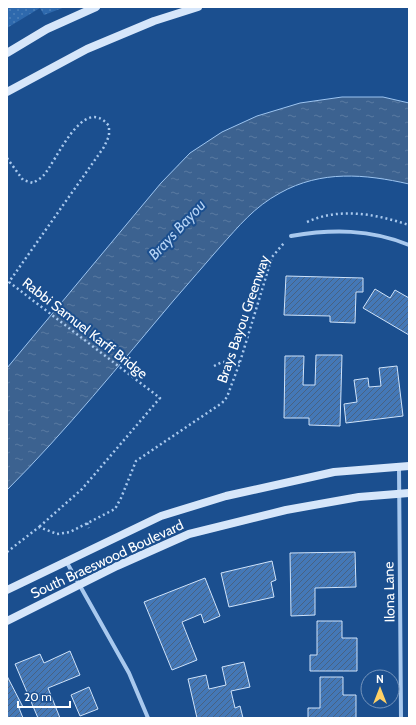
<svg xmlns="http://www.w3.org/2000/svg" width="416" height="725" viewBox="0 0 416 725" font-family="Cabin,sans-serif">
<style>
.grass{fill:url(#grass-dots)}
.water{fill:url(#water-ripples);stroke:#9cc4f0}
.building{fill:url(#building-hatch);stroke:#cfe3fa}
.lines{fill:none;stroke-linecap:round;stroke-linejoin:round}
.path{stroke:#a9c9ee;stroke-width:2.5;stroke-dasharray:2 3;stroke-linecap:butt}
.minor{stroke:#a9c9ee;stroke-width:4}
.secondary{stroke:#d6e6fa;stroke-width:8}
.labels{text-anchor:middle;stroke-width:4;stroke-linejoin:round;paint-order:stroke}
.street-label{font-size:14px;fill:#fff;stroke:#1b4f8f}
.water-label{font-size:15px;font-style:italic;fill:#b5d3f5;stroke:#1b4f8f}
</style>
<defs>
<pattern id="grass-dots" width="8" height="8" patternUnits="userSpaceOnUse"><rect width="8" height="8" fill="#2e69ad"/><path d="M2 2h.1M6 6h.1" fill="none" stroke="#4d80b9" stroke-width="1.8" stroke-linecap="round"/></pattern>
<pattern id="water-ripples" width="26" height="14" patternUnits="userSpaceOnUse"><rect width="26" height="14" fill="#3c6290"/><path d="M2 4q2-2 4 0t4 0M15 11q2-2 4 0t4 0" fill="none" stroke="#597aa1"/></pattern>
<pattern id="building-hatch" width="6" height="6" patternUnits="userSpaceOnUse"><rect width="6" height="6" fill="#4478b7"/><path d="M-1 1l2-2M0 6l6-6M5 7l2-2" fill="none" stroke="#486282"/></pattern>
</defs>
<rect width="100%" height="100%" fill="#1b4f8f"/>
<polygon class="grass" points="7,7 65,7 44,15 40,8 7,28"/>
<path class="water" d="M342,97H383L409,103V184C365,174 321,170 280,193C254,207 239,226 220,247C205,265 189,282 174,300C120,364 67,430 7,490V368L161,183L190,153L222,132L257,116L300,103Z"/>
<g class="building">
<polygon points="286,276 363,278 363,292 356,292 355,323 330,322 330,316 284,315"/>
<polygon points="375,289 390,298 395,290 409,298 409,335 363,308"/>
<polygon points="316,355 342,355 340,426 309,425 309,418 284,418 285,356 304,356 303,385 315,385"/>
<polygon points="397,366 403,416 346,423 344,404 357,402 354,380 368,378 369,387 381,386 379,368"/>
<polygon points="355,552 356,587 315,588 315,615 291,616 290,553"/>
<polygon points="272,561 276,580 271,582 274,597 229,607 221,573"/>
<polygon points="205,578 220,616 204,623 201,614 182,622 197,660 172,670 144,602"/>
<polygon points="317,621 342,621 342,638 357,638 357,671 310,671 310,655 317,655"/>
<polygon points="70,651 80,675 48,688 60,718 38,718 15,664 40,654 44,663"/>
<polygon points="244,662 250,687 231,691 235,708 240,706 243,718 197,718 188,679 206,675 209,689 226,685 222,667"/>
<polygon points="7,676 23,707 19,708 23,718 7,718"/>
<polygon points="320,677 343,677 343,695 356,695 356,718 308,718 308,708 320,708"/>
<polygon points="89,687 98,709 80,716 71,695"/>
</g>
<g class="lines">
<g class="path">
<path d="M7,158L23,180L33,183C36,181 40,179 43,176C57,161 83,93 109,126V136L104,147L9,282L160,398L82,489L39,527"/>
<path d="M307,222C340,207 375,214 409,225"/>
<polyline points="214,366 222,362 240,362"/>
<polyline points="87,523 89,528"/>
<polyline points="7,552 39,527 57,534 70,532 115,509 121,498 136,461 222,403 227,397 240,362 272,257 284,243"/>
</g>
<g class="minor">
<path d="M291,236C332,229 370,229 409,245"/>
<polyline points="399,467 401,718"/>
<polyline points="66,561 129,673 148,718"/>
</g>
<g class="secondary">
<polyline points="7,53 47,29 96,7"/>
<polyline points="7,92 87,49 154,21 198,7"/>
<polyline points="7,590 161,516 226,496 334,472 409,466"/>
<polyline points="7,621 117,566 189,534 286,510 359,497 409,493"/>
</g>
</g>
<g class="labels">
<g class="street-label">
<text transform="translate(243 319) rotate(-71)" y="5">Brays Bayou Greenway</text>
<text transform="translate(85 328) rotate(38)" y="5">Rabbi Samuel Karff Bridge</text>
<text transform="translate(107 559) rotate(-25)" y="5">South Braeswood Boulevard</text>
<text transform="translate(389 592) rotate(-91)" y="5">Ilona Lane</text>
</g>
<g class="water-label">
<text transform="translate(177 230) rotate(-47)" y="5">Brays Bayou</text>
</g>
</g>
<rect width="416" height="725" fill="none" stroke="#ffffff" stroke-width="16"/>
<g transform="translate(380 689)"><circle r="19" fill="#1b4f8f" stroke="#7695bc"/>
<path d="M0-3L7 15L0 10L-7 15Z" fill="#ffd166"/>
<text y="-6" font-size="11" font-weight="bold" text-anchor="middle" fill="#ffffff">N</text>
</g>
<path d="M18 701v6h52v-6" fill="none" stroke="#ffffff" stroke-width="2"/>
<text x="24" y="701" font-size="12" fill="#ffffff" stroke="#1b4f8f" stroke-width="3" paint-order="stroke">20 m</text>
</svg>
